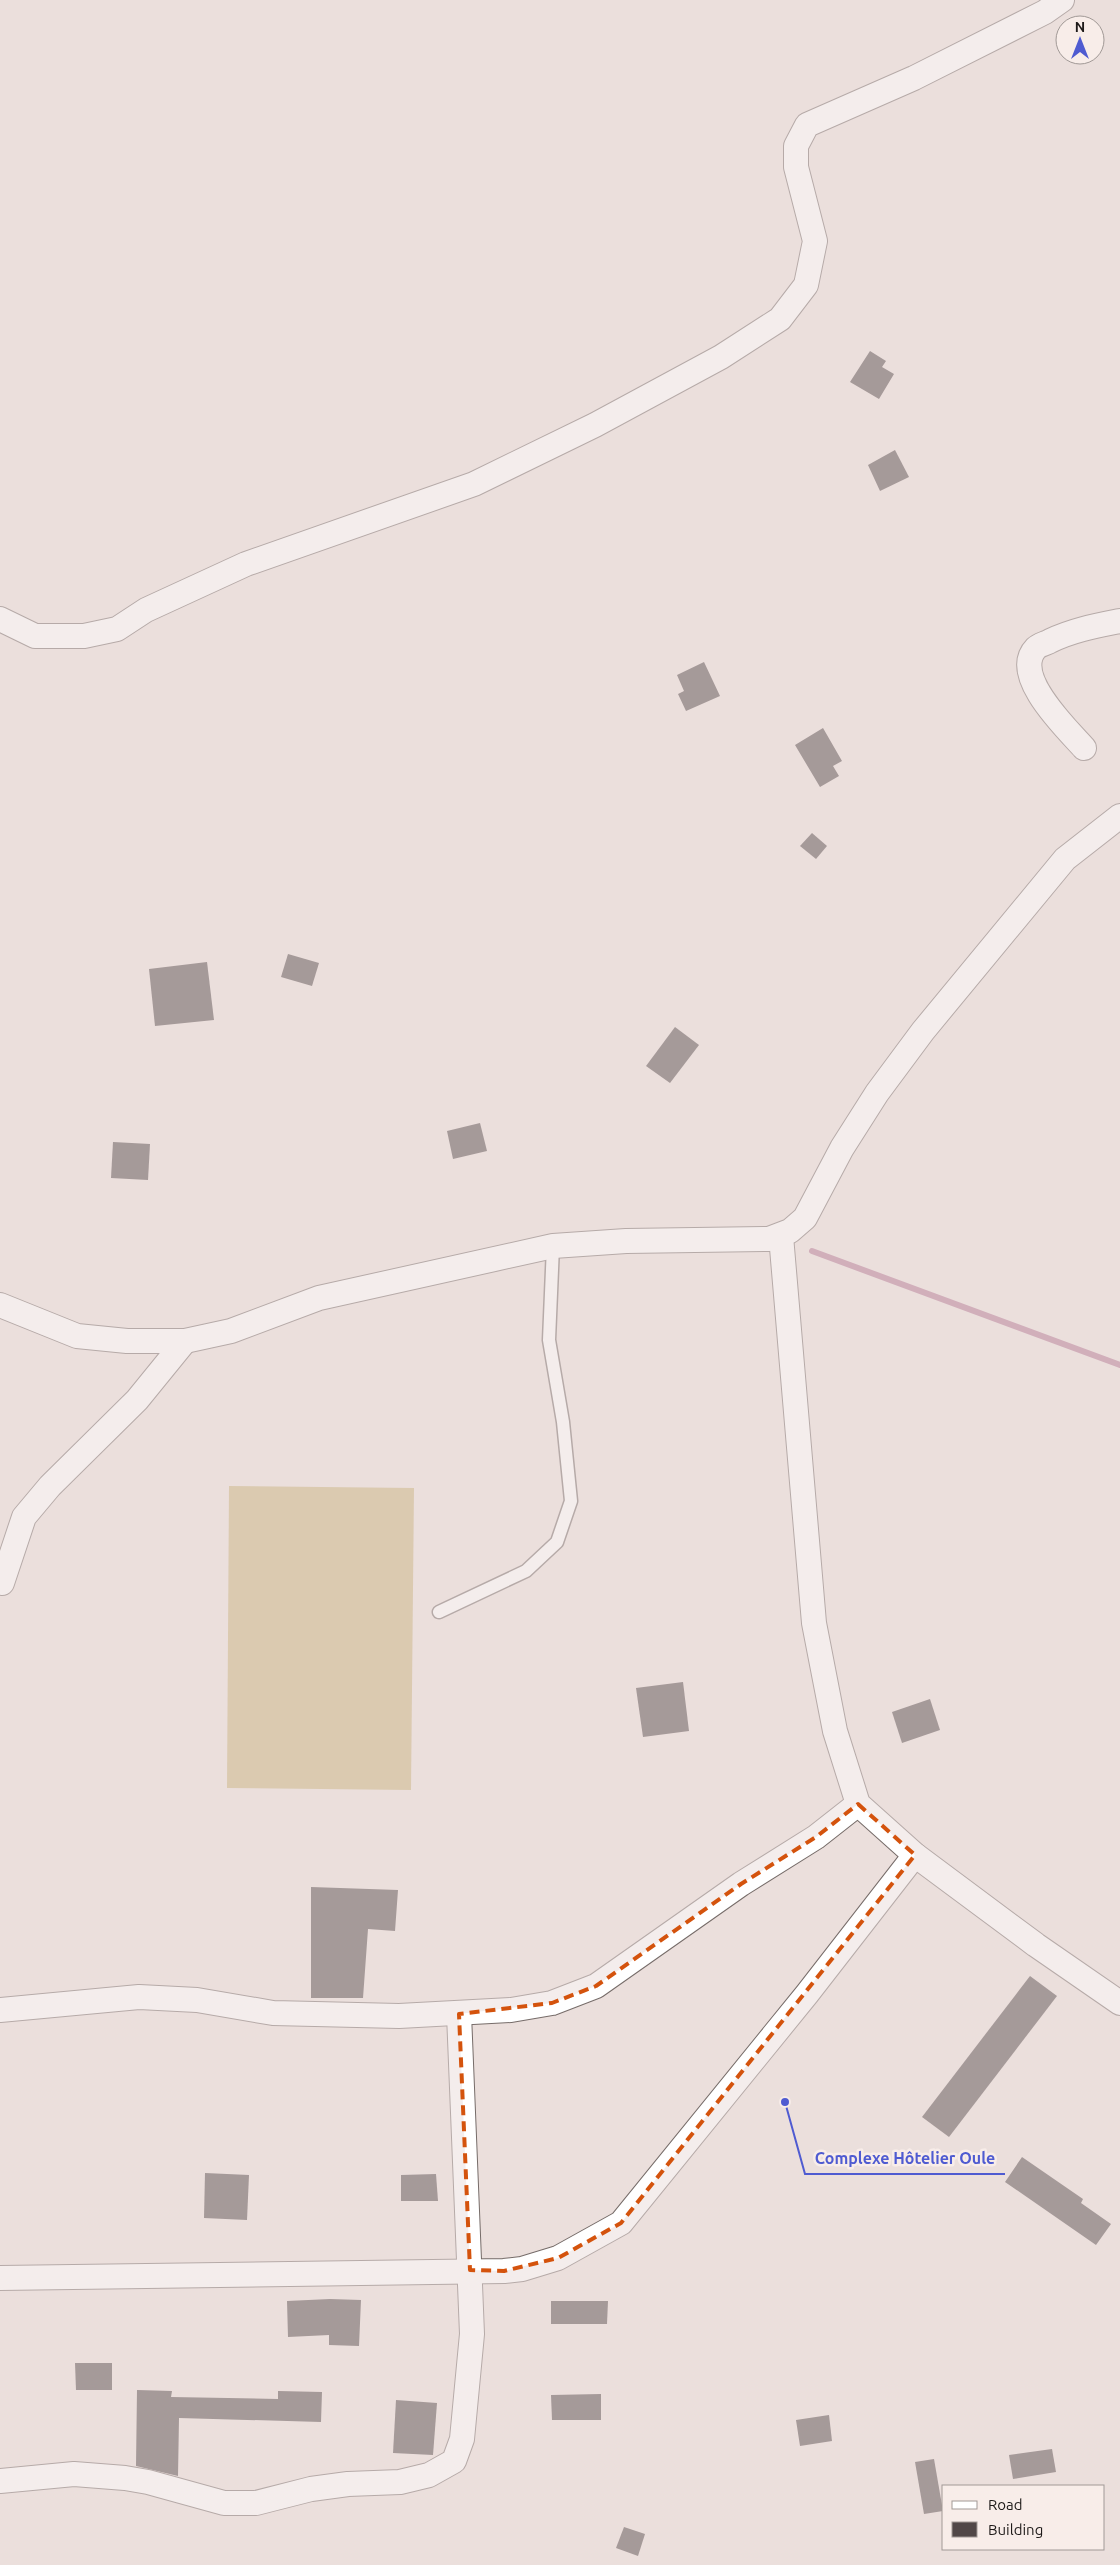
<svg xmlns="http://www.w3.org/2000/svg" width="1120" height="2565" viewBox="0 0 1120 2565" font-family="Ubuntu,sans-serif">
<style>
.grass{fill:#c7b27b}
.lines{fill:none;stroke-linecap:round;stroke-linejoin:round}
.stream{stroke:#b17591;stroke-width:6}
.building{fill:#514747}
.lane-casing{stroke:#766c69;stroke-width:15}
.street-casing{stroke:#766c69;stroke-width:26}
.lane{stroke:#fff;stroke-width:12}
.street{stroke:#fff;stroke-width:24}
.marked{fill:none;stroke:#d4530d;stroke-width:4;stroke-dasharray:10 6;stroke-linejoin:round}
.leader{fill:none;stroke:#4f5bd1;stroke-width:2}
.callout-dot{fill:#4f5bd1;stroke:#f8ede9;stroke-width:2}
.callout-label{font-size:16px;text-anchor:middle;font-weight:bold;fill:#4f5bd1;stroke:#f8ede9;stroke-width:5;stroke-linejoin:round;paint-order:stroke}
</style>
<rect width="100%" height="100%" fill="#ebdfdc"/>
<polygon class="grass" points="229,1486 414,1488 411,1790 227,1788"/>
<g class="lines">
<polyline class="stream" points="812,1251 1120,1365"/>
</g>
<g class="building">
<polygon points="870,351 886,361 882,367 894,374 879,399 850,382"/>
<polygon points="895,450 909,477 880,491 868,465"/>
<polygon points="704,662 720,696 686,711 678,694 684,691 677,675"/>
<polygon points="823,728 842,761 833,766 839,776 820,787 795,745"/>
<polygon points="812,833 827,846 816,859 800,846"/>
<polygon points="288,954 319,963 312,986 281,977"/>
<polygon points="207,962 214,1020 155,1026 149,969"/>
<polygon points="675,1027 699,1045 670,1083 646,1066"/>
<polygon points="480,1123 487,1151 453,1159 447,1131"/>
<polygon points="113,1142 150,1144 148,1180 111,1178"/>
<polygon points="683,1682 689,1731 643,1737 636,1688"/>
<polygon points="930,1699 940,1730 902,1743 892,1712"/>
<polygon points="311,1887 398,1890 395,1931 368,1929 363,1998 311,1998"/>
<polygon points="1030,1976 1057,1996 949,2137 922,2117"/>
<polygon points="1022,2157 1083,2199 1081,2203 1111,2224 1096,2245 1005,2182"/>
<polygon points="205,2173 249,2175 247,2220 204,2218"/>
<polygon points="436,2174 438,2201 401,2201 401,2175"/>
<polygon points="330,2299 361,2300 359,2346 329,2345 329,2335 288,2337 287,2301"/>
<polygon points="551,2301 608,2301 607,2324 551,2324"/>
<polygon points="75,2363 112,2363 112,2390 76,2390"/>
<polygon points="137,2390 172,2391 171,2397 278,2399 278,2391 322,2392 321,2422 179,2418 178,2476 136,2466"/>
<polygon points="601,2394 601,2420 552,2420 551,2395"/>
<polygon points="396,2400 437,2403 433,2455 393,2453"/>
<polygon points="829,2415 832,2441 800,2446 796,2420"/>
<polygon points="1052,2449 1056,2472 1013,2479 1009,2455"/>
<polygon points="934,2459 943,2511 924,2514 915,2462"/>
<polygon points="624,2527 645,2534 638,2556 616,2548"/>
</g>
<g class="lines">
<g class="lane-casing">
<polyline id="lane" points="439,1612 526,1571 557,1542 571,1501 563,1422 549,1340 553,1246"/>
</g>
<g class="street-casing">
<g id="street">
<polyline points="0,619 35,636 84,636 117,629 146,610 246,564 474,484 595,425 721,357 780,319 806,285 815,241 796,167 796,146 807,125 914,78 1045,12 1062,0"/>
<path d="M1084,748C1067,729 1010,675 1036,648C1039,645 1047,643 1050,641C1073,630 1095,626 1120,621"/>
<polyline points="781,1236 814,1623 835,1731 858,1804 915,1855 1036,1945 1120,2003"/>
<polyline points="0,1305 77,1336 127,1341 185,1341 231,1331 319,1298 553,1246 626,1241 769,1239 790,1231 805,1218 842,1148 877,1093 923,1031 1065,859 1120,816"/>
<polyline points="2,1583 24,1517 50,1486 137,1400 185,1341"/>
<polyline points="0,2010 139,1997 197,2000 273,2013 399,2016 511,2010 552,2003 596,1986 741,1884 816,1837 858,1804"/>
<polyline points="0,2278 504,2271 522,2269 558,2258 621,2223 807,1994 915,1855"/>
<polyline points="0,2481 74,2474 125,2478 148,2482 224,2503 256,2503 311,2489 348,2484 400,2482 429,2475 454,2461 462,2439 472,2334 459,2014"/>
</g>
</g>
<use href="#lane" class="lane"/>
<use href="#street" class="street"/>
</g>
<path d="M0 0H1120V2565H0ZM858,1804L915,1855L621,2223L558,2258L504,2271L470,2270L459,2014L552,2003L596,1986L741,1884L816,1837Z" fill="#ebdfdc" fill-opacity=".55" fill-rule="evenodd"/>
<path class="marked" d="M858,1804L915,1855L621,2223L558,2258L504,2271L470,2270L459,2014L552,2003L596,1986L741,1884L816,1837Z"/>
<path class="leader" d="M785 2102L805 2174H1005"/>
<circle class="callout-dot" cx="785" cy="2102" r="5"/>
<g class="callout-label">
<text x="905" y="2164">Complexe Hôtelier Oule</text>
</g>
<rect x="942" y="2485" width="162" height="65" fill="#f8ede9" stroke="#a19996"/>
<rect x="952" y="2501" width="25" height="8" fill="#ffffff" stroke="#a19996"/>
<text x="988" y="2510" font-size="15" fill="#1e1a19">Road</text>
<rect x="952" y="2522" width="25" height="15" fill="#514747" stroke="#a19996"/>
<text x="988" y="2535" font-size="15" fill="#1e1a19">Building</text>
<g transform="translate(1080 40)"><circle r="24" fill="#f8ede9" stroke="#a19996"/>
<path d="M0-4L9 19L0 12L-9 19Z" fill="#4f5bd1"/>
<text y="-8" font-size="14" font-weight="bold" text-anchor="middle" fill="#1e1a19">N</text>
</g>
</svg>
